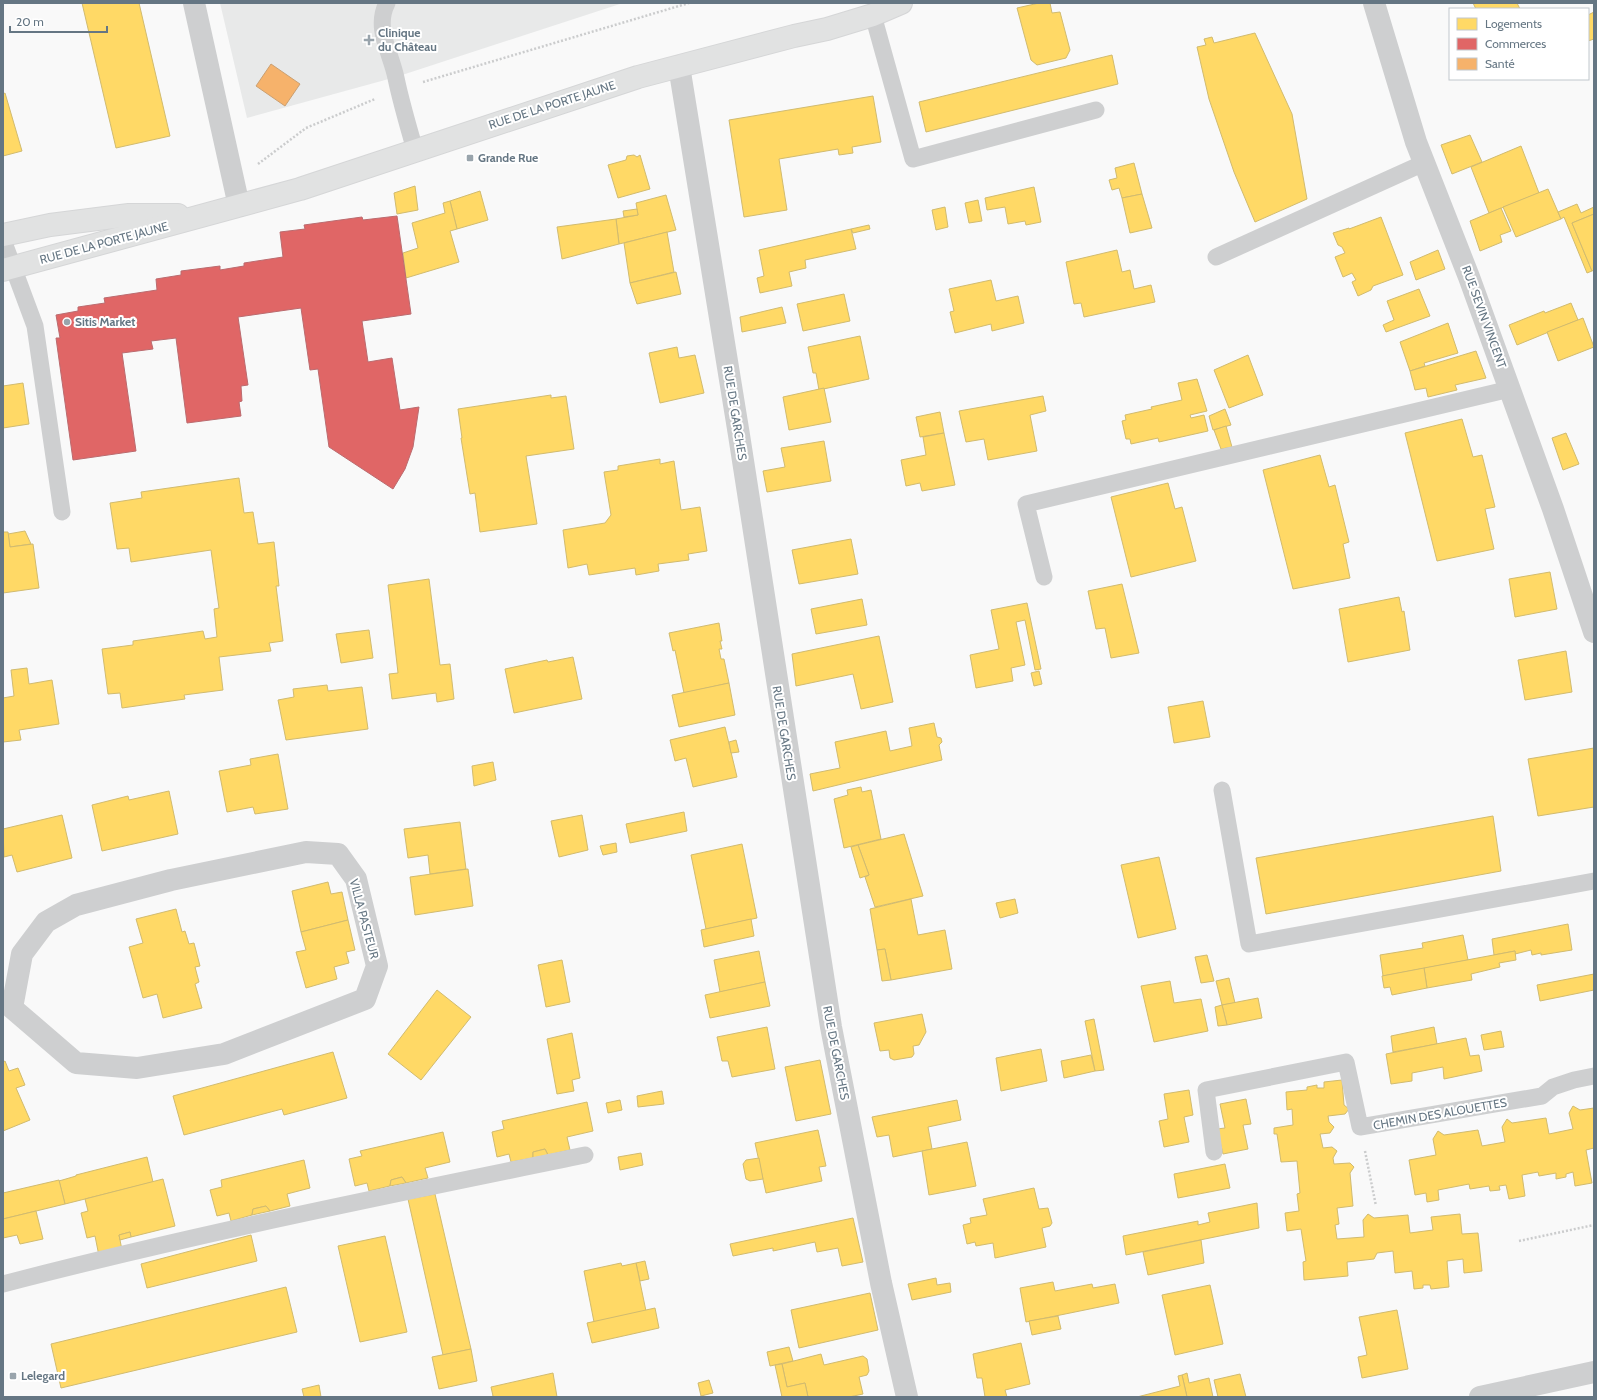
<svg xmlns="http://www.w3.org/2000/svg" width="1597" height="1400" viewBox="0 0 1597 1400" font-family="Cabin,sans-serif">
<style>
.built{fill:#e8e9e9}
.homes{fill:#ffd966;stroke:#d1bb6f}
.shops{fill:#e06666;stroke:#bb6b6f}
.health{fill:#f6b26b;stroke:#caa072}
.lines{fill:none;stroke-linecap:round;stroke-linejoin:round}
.secondary-casing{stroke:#d5d6d7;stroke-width:24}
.path{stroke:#cbcccd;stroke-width:2.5;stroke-dasharray:2 2;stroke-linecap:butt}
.service{stroke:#cecfd0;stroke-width:17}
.minor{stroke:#cecfd0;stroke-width:22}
.secondary{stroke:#e1e2e2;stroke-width:22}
.poi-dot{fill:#99a4ac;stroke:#fff;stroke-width:1.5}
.labels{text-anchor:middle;stroke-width:4;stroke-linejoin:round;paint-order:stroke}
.poi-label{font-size:12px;font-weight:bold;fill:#657683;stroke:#fff;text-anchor:start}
.street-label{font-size:12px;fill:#657683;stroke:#fff}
</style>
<rect width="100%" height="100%" fill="#f9f9f9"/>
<polygon class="built" points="220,3 623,3 396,77 247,118"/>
<g class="homes">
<polygon points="82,3 139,3 170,136 116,148"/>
<polygon points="1039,3 1050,3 1052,13 1060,12 1070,50 1066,58 1037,65 1031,60 1017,8"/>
<polygon points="1473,3 1517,3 1520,9 1476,9"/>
<polygon points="1594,12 1594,39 1588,41 1588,15"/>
<polygon points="1255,33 1292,114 1307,199 1255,222 1234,172 1209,99 1197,47 1206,45 1204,39 1212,37 1214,43"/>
<polygon points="1112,55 1118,84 926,132 919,102"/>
<polygon points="5,93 22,151 3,156 3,94"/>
<polygon points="873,96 881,142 852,147 853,153 839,155 838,149 779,159 787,210 744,217 729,120"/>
<polygon points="1470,135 1482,162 1452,174 1441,145"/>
<polygon points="1521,146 1539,193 1489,213 1471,167"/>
<polygon points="634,155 637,157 640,155 650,189 618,198 608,165 626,160 627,156"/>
<polygon points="1134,163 1142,194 1122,198 1119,188 1112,190 1109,180 1117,178 1115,168"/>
<polygon points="415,186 418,210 397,214 394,193"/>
<polygon points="1034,187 1041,222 1026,225 1025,221 1008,224 1005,207 987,210 985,198"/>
<polygon points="1548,189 1561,219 1516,237 1503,207"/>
<polygon points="480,191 488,220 457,229 450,201"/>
<polygon points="1142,194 1152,228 1130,233 1122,198"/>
<polygon points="666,195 676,230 619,244 616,219 638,215 636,203"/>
<polygon points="978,200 982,221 969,223 965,203"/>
<polygon points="450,201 457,229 450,231 459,262 406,278 403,253 418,248 412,223 445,213 443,203"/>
<polygon points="1577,204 1581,213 1594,207 1594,214 1572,223 1592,271 1587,273 1564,217 1561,219 1558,212"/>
<polygon points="945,207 948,227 936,230 932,210"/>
<polygon points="1501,208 1511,231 1500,235 1502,242 1480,251 1470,221"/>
<polygon points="637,209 638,215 624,217 623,211"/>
<polygon points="1594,214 1594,270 1592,271 1572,223"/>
<polygon points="1381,217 1403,275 1373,286 1371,290 1358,296 1352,282 1356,280 1352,273 1343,277 1335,257 1345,253 1342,247 1338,245 1333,233 1349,228 1349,229"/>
<polygon points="616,219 619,244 562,259 557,227"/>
<polygon points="869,225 870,229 853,233 851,229"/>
<polygon points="851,229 856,249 805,260 806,268 789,272 792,286 760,293 757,278 764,276 759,250"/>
<polygon points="667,232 674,272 630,283 624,243"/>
<polygon points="1117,250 1122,272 1130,270 1134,289 1151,285 1155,302 1084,317 1081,303 1074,304 1066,262"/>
<polygon points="1438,250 1445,269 1416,280 1410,262"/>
<polygon points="676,272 681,294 637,304 630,283"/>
<polygon points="991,280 996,301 1018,296 1024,323 992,331 991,324 955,333 950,312 954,311 949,289"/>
<polygon points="1419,289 1430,316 1386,332 1383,325 1394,320 1387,301"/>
<polygon points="844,294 850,321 803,331 797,304"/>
<polygon points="1571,303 1578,320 1517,345 1509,325 1544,311 1545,313"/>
<polygon points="782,307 786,323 742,332 740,317"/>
<polygon points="1583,318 1594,347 1558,361 1547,332"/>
<polygon points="1448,323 1458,353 1424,363 1425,366 1410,371 1400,342"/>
<polygon points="860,336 869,379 819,390 816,373 813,373 808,347"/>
<polygon points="677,347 679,358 695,355 704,393 660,403 649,353"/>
<polygon points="1476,351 1486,378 1455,385 1457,390 1428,397 1426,388 1415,390 1410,371"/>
<polygon points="1248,355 1263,395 1229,408 1214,370"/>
<polygon points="1197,379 1207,411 1190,415 1191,418 1204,415 1208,431 1159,442 1158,438 1131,444 1130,439 1126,439 1122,421 1126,420 1125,415 1152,409 1151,407 1182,400 1178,383"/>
<polygon points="23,383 29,424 3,428 3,386"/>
<polygon points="824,388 831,422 789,430 783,397"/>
<polygon points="551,395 551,398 566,396 574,449 526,456 537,524 480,532 475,493 470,494 461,438 462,438 458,409"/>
<polygon points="1043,396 1046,411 1030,415 1037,451 988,460 984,439 966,442 959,411"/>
<polygon points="1225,409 1231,425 1213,430 1209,416"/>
<polygon points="940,412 944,433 920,437 916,417"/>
<polygon points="1462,419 1473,457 1482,455 1495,507 1485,509 1494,549 1437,561 1405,433"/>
<polygon points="1226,426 1232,447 1221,449 1214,430"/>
<polygon points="944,433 955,485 922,491 920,483 906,486 901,460 926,455 923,437"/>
<polygon points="1566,433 1579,464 1563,470 1552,438"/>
<polygon points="824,441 831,481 767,492 763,471 785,467 781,448"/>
<polygon points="1320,455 1329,487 1335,485 1349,542 1343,544 1350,578 1293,589 1263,470"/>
<polygon points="660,459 660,464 674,461 681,510 700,507 707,551 688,554 689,560 658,564 659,571 636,575 635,568 589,575 587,564 568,568 563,530 605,523 611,515 604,472 618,470 618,466"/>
<polygon points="239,478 244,513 253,512 258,544 274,542 279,586 276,586 283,641 269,643 271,651 219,657 223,690 184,695 185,699 122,708 120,693 108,694 102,649 133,645 133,641 203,631 205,639 217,637 214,609 219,608 211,550 131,562 129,548 117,549 110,503 142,498 141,492"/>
<polygon points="1168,483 1175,509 1182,507 1196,561 1131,577 1111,497"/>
<polygon points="25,531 31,544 10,547 8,534"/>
<polygon points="3,532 8,532 10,547 33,544 39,588 3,593"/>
<polygon points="851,539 858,574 799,584 792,550"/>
<polygon points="1550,572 1557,609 1515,617 1509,579"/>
<polygon points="429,579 440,665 450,664 454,699 437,702 436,693 392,699 389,674 398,673 388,585"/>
<polygon points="1122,584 1139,653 1111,658 1105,628 1096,629 1088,591"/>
<polygon points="1399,597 1402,612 1404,611 1410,650 1348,662 1339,609"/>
<polygon points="862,599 867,625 816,634 811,609"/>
<polygon points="1027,603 1041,669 1035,670 1025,620 1016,622 1025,665 1011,668 1013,681 976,688 970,655 999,649 991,610"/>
<polygon points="719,623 722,641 720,641 722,649 719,649 721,659 724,659 729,683 684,693 675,650 673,651 669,633"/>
<polygon points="369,630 373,658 341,663 336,634"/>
<polygon points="879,636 893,702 861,709 853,674 796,686 792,654"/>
<polygon points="1566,651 1572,692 1525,700 1518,660"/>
<polygon points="573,657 582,699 514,713 505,669 547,660 548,662"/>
<polygon points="27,668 29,684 52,680 59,724 19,730 21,740 3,742 3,698 14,696 11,670"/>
<polygon points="1039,671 1042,684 1034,686 1031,673"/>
<polygon points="729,683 735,715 679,727 672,695"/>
<polygon points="327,685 328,691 362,687 368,729 286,740 278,700 294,697 293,689"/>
<polygon points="1203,701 1210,737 1174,743 1168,707"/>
<polygon points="934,723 937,737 941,738 942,742 939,745 942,760 813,791 810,774 840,768 835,742 886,731 890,751 912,746 909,728"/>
<polygon points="725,727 737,777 693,787 686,758 675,761 670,740"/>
<polygon points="736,740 739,752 731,753 729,742"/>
<polygon points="1594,748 1594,807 1538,816 1528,759"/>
<polygon points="278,754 288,809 255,814 253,807 227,812 219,771 251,765 250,759"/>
<polygon points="493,762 496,780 474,786 472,766"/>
<polygon points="861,787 862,792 871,790 881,839 844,848 834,799 848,795 847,790"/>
<polygon points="169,791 178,834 102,851 92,805 128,796 129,800"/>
<polygon points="684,812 687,831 630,843 626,824"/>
<polygon points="62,815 72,858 17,872 12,855 4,857 3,829"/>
<polygon points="582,815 588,850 559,857 551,821"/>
<polygon points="1493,816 1501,871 1266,914 1256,858"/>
<polygon points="460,822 466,869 430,874 428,855 408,858 404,829"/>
<polygon points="904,834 923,896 875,907 865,877 869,875 858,845"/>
<polygon points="616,843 617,852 603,855 600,846"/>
<polygon points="742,844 757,918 706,929 691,855"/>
<polygon points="858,845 869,875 860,878 851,847"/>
<polygon points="1159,857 1176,929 1138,938 1121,865"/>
<polygon points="468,869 473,906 415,915 410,877"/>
<polygon points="328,882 331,894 342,892 348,920 301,932 292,891"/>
<polygon points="911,899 918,935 945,930 952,969 891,980 885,949 877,950 870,909"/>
<polygon points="1015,899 1018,913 1000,918 996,903"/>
<polygon points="176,909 182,932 185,931 189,944 194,943 200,966 195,967 199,982 195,984 202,1008 163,1018 157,994 143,998 129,947 143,943 136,919"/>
<polygon points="751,919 754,936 704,947 701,930"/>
<polygon points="348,920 355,950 346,952 349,963 334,967 337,979 306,988 296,952 306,950 301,932"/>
<polygon points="1568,924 1572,950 1541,955 1541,953 1532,955 1531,950 1515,954 1515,951 1494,955 1492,939"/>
<polygon points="1463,935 1468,960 1383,976 1380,955 1423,948 1422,943"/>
<polygon points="885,949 891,980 882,981 877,950"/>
<polygon points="759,951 765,982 720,992 714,960"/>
<polygon points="1515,951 1516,960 1499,963 1500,967 1471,974 1472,980 1427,988 1424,968"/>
<polygon points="1207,955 1214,981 1201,983 1195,957"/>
<polygon points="562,960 570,1002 546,1007 538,965"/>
<polygon points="1424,968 1427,988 1392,995 1390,987 1384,988 1382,976"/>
<polygon points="1594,974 1594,990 1540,1001 1537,985"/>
<polygon points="1229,978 1235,1003 1222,1005 1216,981"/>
<polygon points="1170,981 1174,1003 1201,999 1208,1031 1154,1042 1141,986"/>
<polygon points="765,982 770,1006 710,1018 705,995"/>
<polygon points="437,990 471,1017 421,1080 388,1054"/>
<polygon points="1258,998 1262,1018 1227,1025 1222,1005"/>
<polygon points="1222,1005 1227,1025 1218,1026 1215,1007"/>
<polygon points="922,1014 926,1032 919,1045 913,1046 914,1054 912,1057 894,1060 890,1058 889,1050 880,1051 874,1023"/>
<polygon points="1094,1019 1104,1070 1095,1071 1085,1021"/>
<polygon points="767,1027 775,1069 732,1077 728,1061 722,1061 717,1037"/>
<polygon points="1434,1027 1437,1044 1393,1052 1391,1036"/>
<polygon points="1501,1031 1504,1047 1484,1050 1481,1035"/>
<polygon points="572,1033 580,1078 572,1080 574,1091 557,1094 547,1039"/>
<polygon points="1466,1038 1470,1056 1479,1055 1482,1071 1444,1079 1443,1067 1412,1073 1412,1081 1391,1084 1386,1054"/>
<polygon points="1041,1049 1047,1081 1001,1091 996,1058"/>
<polygon points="333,1052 347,1098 284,1115 282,1109 184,1135 173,1096"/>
<polygon points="1091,1055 1095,1071 1064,1078 1061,1061"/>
<polygon points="820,1060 831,1114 796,1121 785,1067"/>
<polygon points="5,1061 9,1071 18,1068 25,1085 16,1088 30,1120 3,1131 3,1062"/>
<polygon points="1342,1080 1344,1105 1349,1109 1345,1114 1328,1116 1329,1122 1334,1127 1330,1133 1320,1134 1323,1148 1332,1147 1337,1151 1333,1158 1334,1164 1350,1163 1354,1167 1350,1173 1353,1206 1337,1208 1339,1224 1335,1225 1337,1239 1364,1237 1363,1220 1368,1214 1374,1218 1408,1215 1410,1233 1433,1230 1431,1217 1460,1214 1462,1234 1478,1233 1482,1271 1464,1273 1463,1259 1447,1261 1449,1287 1431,1289 1430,1285 1423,1285 1423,1288 1414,1289 1412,1271 1395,1273 1393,1251 1377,1253 1374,1259 1347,1262 1348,1276 1304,1280 1303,1262 1306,1261 1301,1229 1287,1231 1285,1213 1299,1211 1297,1194 1300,1193 1297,1161 1281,1162 1277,1134 1274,1134 1274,1128 1293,1125 1292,1109 1287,1110 1286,1092 1307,1090 1307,1087 1317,1085 1317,1088 1324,1088 1324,1082"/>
<polygon points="1189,1090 1193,1115 1184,1117 1189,1142 1164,1147 1159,1121 1168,1119 1164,1094"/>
<polygon points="662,1091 664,1104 638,1107 637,1096"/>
<polygon points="1246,1099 1251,1124 1243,1125 1248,1149 1223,1154 1217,1129 1225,1128 1220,1104"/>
<polygon points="620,1100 622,1110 608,1113 606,1103"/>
<polygon points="957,1100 961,1120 928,1127 932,1149 893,1157 889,1135 877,1137 872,1117"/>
<polygon points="587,1102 593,1131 567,1137 570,1150 548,1155 545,1149 533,1152 533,1158 511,1162 509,1154 497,1157 492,1132 504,1129 502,1121"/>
<polygon points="1573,1106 1580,1110 1594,1108 1594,1148 1586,1150 1592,1183 1575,1186 1573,1172 1566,1174 1566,1177 1556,1179 1556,1173 1539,1176 1538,1172 1522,1175 1525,1196 1509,1199 1506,1185 1499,1186 1500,1190 1490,1191 1489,1186 1470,1189 1469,1184 1438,1190 1439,1200 1427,1202 1426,1193 1415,1195 1409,1160 1436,1155 1433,1139 1438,1131 1444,1135 1478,1130 1482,1146 1505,1142 1502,1127 1507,1119 1512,1123 1546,1118 1549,1134 1573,1129 1569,1113"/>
<polygon points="818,1130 826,1166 819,1167 822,1181 766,1193 755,1143"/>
<polygon points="443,1132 450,1162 425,1168 428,1178 406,1183 402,1177 391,1180 390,1186 369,1191 367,1183 355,1186 349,1159 362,1156 360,1151"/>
<polygon points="967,1142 976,1186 929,1195 922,1151"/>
<polygon points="545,1149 548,1155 533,1158 533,1152"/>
<polygon points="641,1153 643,1165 620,1170 618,1157"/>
<polygon points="147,1157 153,1182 65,1204 59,1181 76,1176 76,1175"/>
<polygon points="759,1158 763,1179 750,1181 746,1179 743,1164 746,1160"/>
<polygon points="304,1160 310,1188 287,1194 290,1206 270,1211 266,1206 253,1209 252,1215 231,1221 229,1213 217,1216 210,1190 222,1187 221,1180"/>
<polygon points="1225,1164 1230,1188 1178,1198 1174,1174"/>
<polygon points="402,1177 406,1183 390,1186 391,1180"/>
<polygon points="163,1179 175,1226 131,1237 130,1232 119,1235 122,1250 99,1256 95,1236 87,1238 81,1213 88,1211 85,1199"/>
<polygon points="59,1180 65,1204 3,1219 3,1193"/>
<polygon points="1034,1188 1039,1209 1048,1208 1052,1223 1050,1226 1042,1228 1046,1247 995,1258 993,1243 976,1246 975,1242 967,1244 963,1225 971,1223 970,1218 987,1215 983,1199"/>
<polygon points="435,1194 471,1349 443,1355 408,1199"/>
<polygon points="1257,1203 1259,1228 1126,1255 1123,1236 1198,1221 1198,1225 1210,1222 1208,1213"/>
<polygon points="266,1206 270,1211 252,1215 253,1209"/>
<polygon points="36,1211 43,1239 20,1244 17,1235 3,1238 3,1219"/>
<polygon points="853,1218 863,1262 842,1266 838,1248 817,1252 815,1242 773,1251 773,1248 733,1256 730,1244"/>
<polygon points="130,1232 131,1237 120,1240 119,1235"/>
<polygon points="251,1235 257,1261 147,1288 141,1264"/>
<polygon points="385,1236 407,1332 360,1342 338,1246"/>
<polygon points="1201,1240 1204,1263 1148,1275 1143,1252"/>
<polygon points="645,1261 649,1279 640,1281 636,1263"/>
<polygon points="621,1263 622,1266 636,1263 646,1311 594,1322 584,1271"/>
<polygon points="936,1278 937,1285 950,1283 951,1292 912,1300 908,1284"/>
<polygon points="1053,1282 1055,1291 1092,1284 1093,1288 1115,1284 1119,1303 1026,1322 1020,1288"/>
<polygon points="1210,1285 1223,1344 1175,1355 1162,1295"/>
<polygon points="286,1287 297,1332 61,1388 51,1344"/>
<polygon points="870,1293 878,1330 799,1348 791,1310"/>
<polygon points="655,1308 659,1328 592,1343 587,1323"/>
<polygon points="1397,1310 1408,1369 1362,1378 1358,1357 1367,1355 1359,1317"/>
<polygon points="1058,1316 1061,1329 1032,1335 1029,1321"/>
<polygon points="1021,1343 1030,1384 1005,1390 1007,1397 985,1397 982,1378 977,1378 973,1354"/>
<polygon points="789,1347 793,1361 770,1366 767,1352"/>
<polygon points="471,1349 477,1381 439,1389 432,1357"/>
<polygon points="821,1354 824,1365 863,1356 867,1359 869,1371 867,1375 859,1377 863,1394 849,1397 808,1397 805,1383 787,1387 782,1364"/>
<polygon points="782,1364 787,1387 805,1383 808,1397 782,1397 775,1365"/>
<polygon points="553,1373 557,1397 491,1397 493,1396 491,1387"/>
<polygon points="1187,1373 1189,1383 1209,1378 1213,1397 1187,1397 1182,1375"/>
<polygon points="1240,1374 1246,1397 1218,1397 1214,1380"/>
<polygon points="1182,1375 1187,1397 1137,1397 1180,1386 1178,1376"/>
<polygon points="709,1380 713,1393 701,1396 698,1383"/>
<polygon points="319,1385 321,1397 304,1397 302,1389"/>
</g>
<polygon class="shops" points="397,216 411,314 362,321 368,362 392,358 400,410 419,407 413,447 405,469 393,489 329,447 318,369 310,370 301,308 238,317 248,385 241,386 242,401 239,402 241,416 187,423 176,338 151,341 153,349 122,353 136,451 73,460 56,338 60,338 56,315 78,311 78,307 105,303 104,298 157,290 156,279 181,275 181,271 220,266 220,270 244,266 244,263 283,257 280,232 305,229 304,225 362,217 363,220"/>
<polygon class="health" points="271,64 300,84 285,106 256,86"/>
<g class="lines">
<g class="secondary-casing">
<g id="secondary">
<polyline points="3,235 50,225 129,215 178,215"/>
<polyline points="3,270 300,189 638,77 794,36 827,29 873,15 901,3"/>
</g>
</g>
<g class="path">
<polyline points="423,82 689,3"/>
<polyline points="258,164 306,128 375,99"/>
<polyline points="1365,1151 1376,1206"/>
<polyline points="1519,1241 1594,1225"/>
</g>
<g class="service">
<path d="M387,3C374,28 391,53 396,78C401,102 408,126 415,150"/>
<polyline points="873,15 913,159 1096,110"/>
<polyline points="3,240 35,326 62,512"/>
<polyline points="1216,257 1424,163"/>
<polyline points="1044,577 1026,504 1510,389"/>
<polyline points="1222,790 1249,944 1594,881"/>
<polyline points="1214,1152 1206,1090 1346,1062 1360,1127 1542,1096 1553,1087 1574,1080 1594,1076"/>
<path d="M3,1284C195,1234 390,1195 585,1155"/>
</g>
<g class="minor">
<polyline points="194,3 239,206"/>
<polyline points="1374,3 1416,142 1469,277 1553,509 1594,632"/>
<polyline points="679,66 739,435 831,1027 881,1283 907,1397"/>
<polygon points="306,852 338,854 356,879 377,966 365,999 224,1054 137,1068 76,1063 12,1008 22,954 46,922 76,905 171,880"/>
<polyline points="1480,1397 1594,1372"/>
</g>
<use href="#secondary" class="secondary"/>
</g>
<g class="poi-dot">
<path d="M367 34h4v4h4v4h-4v4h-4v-4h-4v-4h4z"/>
<rect x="466" y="154" width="8" height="8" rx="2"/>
<circle cx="67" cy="322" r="4"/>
<rect x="9" y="1372" width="8" height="8" rx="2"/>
</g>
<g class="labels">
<g class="poi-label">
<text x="378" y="37">Clinique<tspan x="378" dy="14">du Château</tspan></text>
<text x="478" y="162">Grande Rue</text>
<text x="75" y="326">Sitis Market</text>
<text x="21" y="1380">Lelegard</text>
</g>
<g class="street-label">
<text transform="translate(552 105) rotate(-18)" y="4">RUE DE LA PORTE JAUNE</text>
<text transform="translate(104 243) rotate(-15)" y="4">RUE DE LA PORTE JAUNE</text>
<text transform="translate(1484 317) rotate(70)" y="4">RUE SEVIN VINCENT</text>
<text transform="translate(735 413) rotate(81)" y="4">RUE DE GARCHES</text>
<text transform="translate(784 733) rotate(81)" y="4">RUE DE GARCHES</text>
<text transform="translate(364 919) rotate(75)" y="4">VILLA PASTEUR</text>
<text transform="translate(836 1053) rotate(79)" y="4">RUE DE GARCHES</text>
<text transform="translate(1440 1114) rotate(-10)" y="4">CHEMIN DES ALOUETTES</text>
</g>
</g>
<rect width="1597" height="1400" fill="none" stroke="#657683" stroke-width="8"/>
<rect x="1449" y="8" width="140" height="72" fill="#ffffff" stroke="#c1c8cd"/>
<rect x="1457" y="18" width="20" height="12" fill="#ffd966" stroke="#c1c8cd"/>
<text x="1485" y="28" font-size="12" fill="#657683">Logements</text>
<rect x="1457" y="38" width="20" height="12" fill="#e06666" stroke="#c1c8cd"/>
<text x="1485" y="48" font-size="12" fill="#657683">Commerces</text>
<rect x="1457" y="58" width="20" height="12" fill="#f6b26b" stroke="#c1c8cd"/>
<text x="1485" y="68" font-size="12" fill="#657683">Santé</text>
<path d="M10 26v6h97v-6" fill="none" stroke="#657683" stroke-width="2"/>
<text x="16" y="26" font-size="12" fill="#657683" stroke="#ffffff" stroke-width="3" paint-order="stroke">20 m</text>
</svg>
